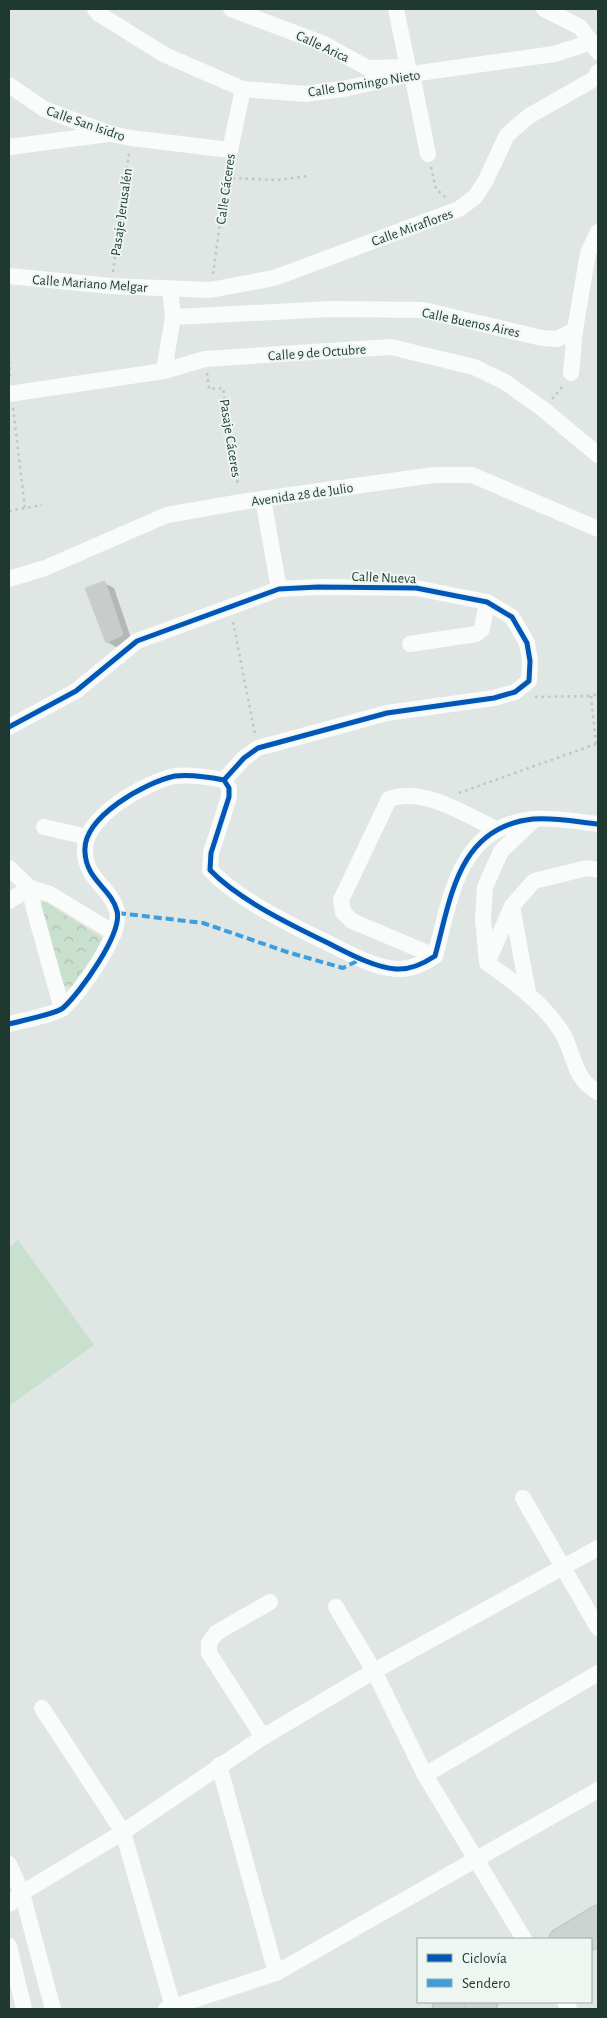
<svg xmlns="http://www.w3.org/2000/svg" width="607" height="2018" viewBox="0 0 607 2018" font-family="'Alegreya Sans',sans-serif">
<style>
.park{fill:url(#park-crowns)}
.pitch{fill:#c9e0ce}
.shadow{fill:#0003}
.building{fill:#c8cdcb;stroke:#c9cfcc}
.lines{fill:none;stroke-linecap:round;stroke-linejoin:round}
.major-casing{stroke:#bac3c0;stroke-width:23}
.path{stroke:#bec7c4;stroke-width:2.5;stroke-dasharray:2.5 4;stroke-linecap:butt}
.minor{stroke:#fafbfb;stroke-width:16}
.major{stroke:#ccd4d1;stroke-width:21}
.quiet{stroke:#3c9ee1;stroke-width:4;stroke-dasharray:8 4;stroke-linecap:butt}
.cycleway-casing{stroke:#eef6f1;stroke-width:8}
.cycleway{stroke:#0057b8;stroke-width:5}
.labels{text-anchor:middle;stroke-width:4;stroke-linejoin:round;paint-order:stroke}
.street-label{font-size:14px;fill:#1f3930;stroke:#eef6f1}
</style>
<defs>
<pattern id="park-crowns" width="20" height="18" patternUnits="userSpaceOnUse" patternTransform="scale(1.25)"><rect width="20" height="18" fill="#c9e0ce"/><path d="M2 6a3 3 0 1 1 6 0M12 15a3 3 0 1 1 6 0" fill="none" stroke="#acc1b1"/></pattern>
</defs>
<rect width="100%" height="100%" fill="#e0e6e3"/>
<polygon class="park" points="44,901 102,938 103,945 70,988 64,985 40,904"/>
<polygon class="pitch" points="18,1240 94,1345 9,1406 9,1247"/>
<polygon class="shadow" points="104,583 114,588 132,641 116,647 107,642"/>
<polygon class="building" points="105,581 123,635 106,643 85,588"/>
<g class="lines">
<g class="major-casing">
<g id="major">
<polyline points="560,1939 598,1916"/>
<polyline points="591,1939 598,1935"/>
<polyline points="443,2009 455,2002"/>
<polyline points="475,2009 487,2002"/>
</g>
</g>
<g class="path">
<polyline points="431,167 436,189 445,197"/>
<polyline points="226,178 277,180 308,176"/>
<polyline points="113,272 129,153"/>
<polyline points="213,274 228,166"/>
<polyline points="9,354 10,380"/>
<polyline points="207,373 209,389 223,388 238,486"/>
<polyline points="552,399 563,386"/>
<polyline points="13,408 25,508"/>
<polyline points="9,511 42,505"/>
<polyline points="233,622 255,734"/>
<polyline points="591,696 596,744"/>
<polyline points="535,697 591,696 598,694"/>
<polyline points="459,793 596,744"/>
</g>
<g class="minor">
<polyline points="95,9 99,14 165,55 243,89 305,94 343,89 412,74 554,54 592,42"/>
<polyline points="231,9 324,44 368,68 408,67 412,74 428,154"/>
<polyline points="396,9 408,67"/>
<polyline points="544,9 580,27 598,52"/>
<polyline points="9,85 44,109 111,134 131,138 230,150 243,89"/>
<polyline points="9,147 108,134"/>
<polyline points="9,276 111,286 210,290 274,278 459,209 475,197 486,180 507,135 529,116 594,79 598,72"/>
<polyline points="173,317 332,309 423,310 542,338 557,339 575,330"/>
<polyline points="164,371 173,317 170,289"/>
<polyline points="571,373 575,330 588,253 598,232"/>
<polyline points="9,394 164,371 205,359 391,347 474,367 505,382 543,409 598,455"/>
<polyline points="263,499 279,589"/>
<polyline points="9,579 45,568 167,515 241,502 434,475 472,475 598,529"/>
<polyline points="410,644 476,634 482,629 487,602"/>
<polyline points="9,727 76,691 137,641 279,589 318,587 416,588 487,602 512,617 527,643 530,661 529,681 515,692 494,698 387,713 258,748 244,758 224,780"/>
<path d="M535,819L501,851L485,887L483,918L487,963C515,983 542,1002 561,1031C575,1052 572,1079 598,1092"/>
<polyline points="44,827 87,837"/>
<polyline points="9,868 30,888 50,894 114,933"/>
<polyline points="9,901 30,888 33,905 62,1009"/>
<polyline points="512,906 528,993"/>
<path d="M435,956L352,921L343,912L341,900L389,799C425,787 464,814 496,829"/>
<polyline points="488,961 512,906 534,881 587,868 598,870"/>
<path d="M9,1024C20,1021 56,1014 63,1008C80,993 123,933 117,911C111,888 86,880 85,852C82,817 146,782 175,776C191,774 209,777 224,780L229,788V797L211,853L210,870C239,900 291,925 328,943C348,953 373,967 396,969C410,970 423,964 435,956C451,897 458,827 533,819C554,817 578,822 598,824"/>
<polyline points="523,1498 598,1628"/>
<polyline points="336,1607 374,1671 425,1775 524,1939"/>
<polyline points="42,1708 123,1832 173,2007"/>
<polyline points="263,1737 209,1653 209,1643 216,1633 270,1602"/>
<polyline points="219,1765 276,1973"/>
<polyline points="425,1775 598,1673"/>
<polyline points="9,1864 22,1893 53,2009"/>
<polyline points="9,1904 22,1893 123,1832 263,1737 374,1671 598,1548"/>
<polyline points="9,1946 24,2009"/>
<polyline points="565,2002 569,2009"/>
<polyline points="166,2009 276,1973 598,1790"/>
</g>
<use href="#major" class="major"/>
<polyline class="quiet" points="118,913 203,923 287,952 343,968 361,959"/>
<g class="cycleway-casing">
<g id="cycleway">
<polyline points="9,727 76,691 137,641 279,589 318,587 416,588 487,602 512,617 527,643 530,661 529,681 515,692 494,698 387,713 258,748 244,758 224,780"/>
<path d="M9,1024C20,1021 56,1014 63,1008C80,993 123,933 117,911C111,888 86,880 85,852C82,817 146,782 175,776C191,774 209,777 224,780L229,788V797L211,853L210,870C239,900 291,925 328,943C348,953 373,967 396,969C410,970 423,964 435,956C451,897 458,827 533,819C554,817 578,822 598,824"/>
</g>
</g>
<use href="#cycleway" class="cycleway"/>
</g>
<g class="labels">
<g class="street-label">
<text transform="translate(323 46) rotate(25)" y="5">Calle Arica</text>
<text transform="translate(364 83) rotate(-9)" y="5">Calle Domingo Nieto</text>
<text transform="translate(86 123) rotate(19)" y="5">Calle San Isidro</text>
<text transform="translate(225 189) rotate(-82)" y="5">Calle Cáceres</text>
<text transform="translate(121 212) rotate(-82)" y="5">Pasaje Jerusalén</text>
<text transform="translate(412 227) rotate(-20)" y="5">Calle Miraflores</text>
<text transform="translate(90 283) rotate(4)" y="5">Calle Mariano Melgar</text>
<text transform="translate(471 322) rotate(12)" y="5">Calle Buenos Aires</text>
<text transform="translate(317 352) rotate(-4)" y="5">Calle 9 de Octubre</text>
<text transform="translate(231 438) rotate(81)" y="5">Pasaje Cáceres</text>
<text transform="translate(302 494) rotate(-8)" y="5">Avenida 28 de Julio</text>
<text transform="translate(384 577) rotate(2)" y="5">Calle Nueva</text>
</g>
</g>
<rect width="607" height="2018" fill="none" stroke="#1f3930" stroke-width="20"/>
<rect x="417" y="1938" width="175" height="65" fill="#eef6f1" stroke="#9baaa4"/>
<rect x="427" y="1954" width="25" height="8" fill="#0057b8" stroke="#9baaa4"/>
<text x="462" y="1963" font-size="15" fill="#1f3930">Ciclovía</text>
<rect x="427" y="1979" width="25" height="8" fill="#3c9ee1" stroke="#9baaa4"/>
<text x="462" y="1988" font-size="15" fill="#1f3930">Sendero</text>
</svg>
